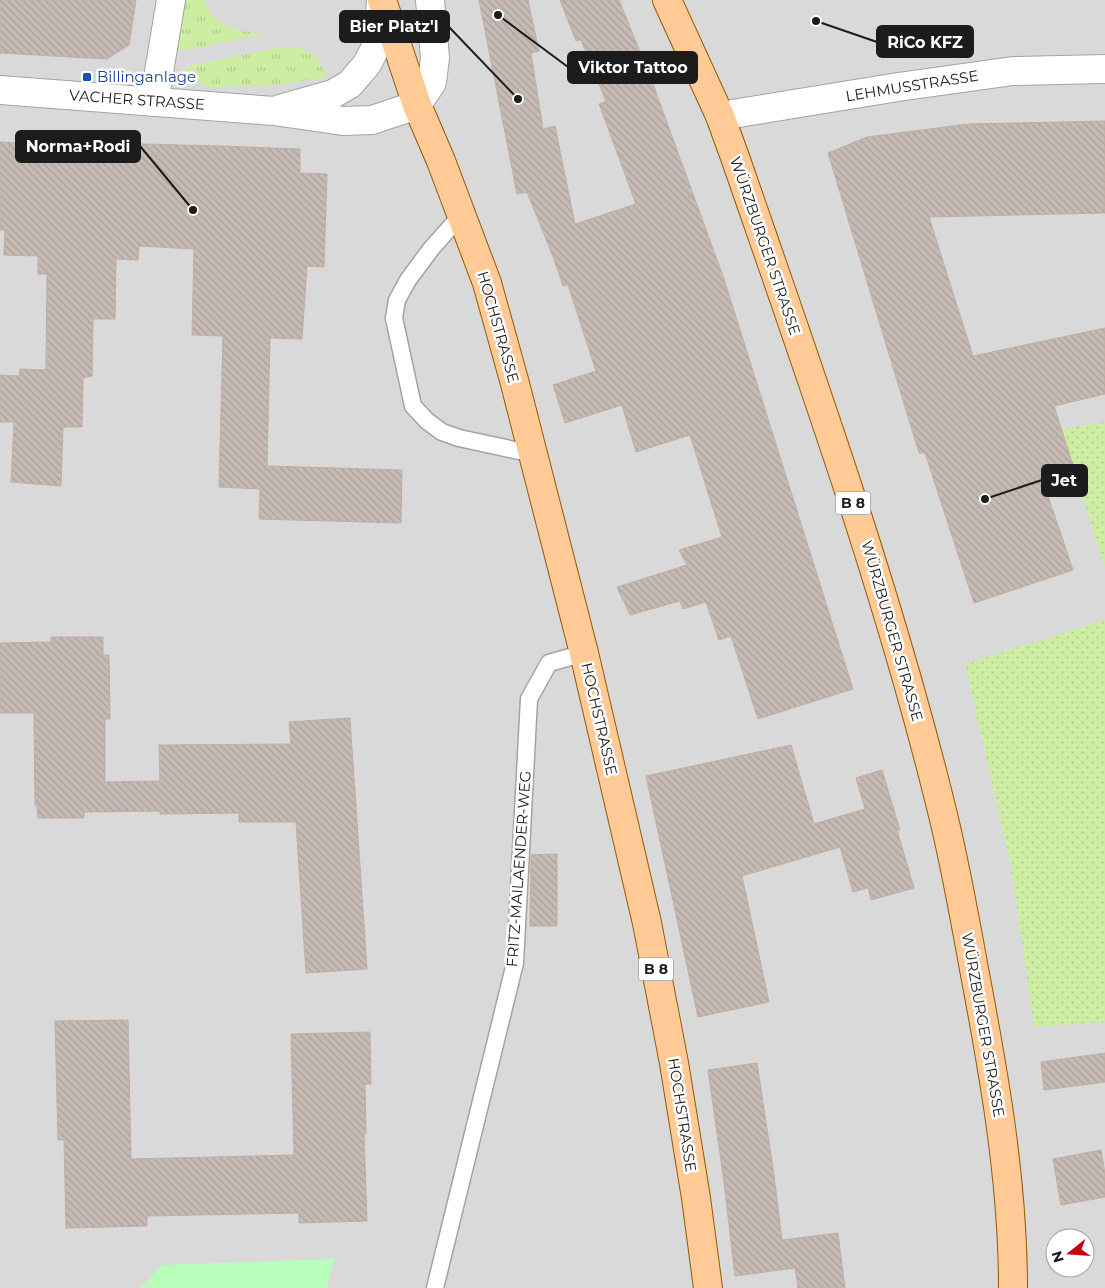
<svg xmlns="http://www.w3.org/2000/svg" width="1105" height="1288" viewBox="0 0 1105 1288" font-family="Montserrat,sans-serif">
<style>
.residential{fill:#dad9d9;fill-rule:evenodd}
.grass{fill:url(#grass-tufts)}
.park{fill:#b9fdba}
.garden{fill:url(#garden-dots)}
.building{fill:url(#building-back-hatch);stroke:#c1ada2}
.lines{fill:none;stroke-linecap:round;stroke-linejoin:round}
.service-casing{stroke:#a3a3a3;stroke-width:19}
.minor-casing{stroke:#a3a3a3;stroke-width:30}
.tertiary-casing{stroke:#a3a3a3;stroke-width:30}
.primary-casing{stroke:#945800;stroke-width:30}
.service{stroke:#fff;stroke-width:16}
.minor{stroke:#fff;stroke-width:28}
.tertiary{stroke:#fff;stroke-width:28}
.primary{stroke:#ffca95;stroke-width:28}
.transit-dot{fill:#1a4fb4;stroke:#fff;stroke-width:2}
.labels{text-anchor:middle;stroke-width:5;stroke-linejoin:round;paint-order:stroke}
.shield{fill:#fff;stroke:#606060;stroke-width:1}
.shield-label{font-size:14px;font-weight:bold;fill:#1c1c1c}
.transit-label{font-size:15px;fill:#164399;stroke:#fff;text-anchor:start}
.street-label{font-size:15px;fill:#1c1c1c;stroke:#fff}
.leader{fill:none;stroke:#1c1c1c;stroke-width:2}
.callout-dot{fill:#1c1c1c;stroke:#fff;stroke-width:2}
.callout{fill:#1c1c1c;stroke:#1c1c1c;stroke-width:2}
.callout-label{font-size:16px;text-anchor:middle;font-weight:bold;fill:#fff}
</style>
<defs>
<pattern id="grass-tufts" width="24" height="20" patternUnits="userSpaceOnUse" patternTransform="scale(1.25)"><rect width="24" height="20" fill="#cceda2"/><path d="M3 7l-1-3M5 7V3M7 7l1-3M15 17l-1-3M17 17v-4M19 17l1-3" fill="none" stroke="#afcb8b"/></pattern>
<pattern id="garden-dots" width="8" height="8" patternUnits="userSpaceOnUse" patternTransform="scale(1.25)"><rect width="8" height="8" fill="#cceda2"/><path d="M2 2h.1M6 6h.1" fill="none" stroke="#afcb8b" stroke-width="1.8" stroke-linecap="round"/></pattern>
<pattern id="building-back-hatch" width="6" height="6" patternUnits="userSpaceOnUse" patternTransform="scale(1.25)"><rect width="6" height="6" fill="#c6bab4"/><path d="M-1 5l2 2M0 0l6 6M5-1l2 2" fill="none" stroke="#aa9f9a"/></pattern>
</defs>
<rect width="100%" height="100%" fill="#eee9e1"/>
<path class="residential" d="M0,0H1105V1288H0ZM1055,1238H1085V1268H1055Z"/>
<g class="grass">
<path d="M182,0H204C206,4 209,10 212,14C225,30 247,33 266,33L193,49L184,50L174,49Z"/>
<polygon points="282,47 300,48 317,57 327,77 277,85 207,87 187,73 185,71 189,66"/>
</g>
<polygon class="park" points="334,1259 327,1288 141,1288 161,1265"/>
<g class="garden">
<polygon points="1105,422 1105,568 1061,429"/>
<polygon points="1105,620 1105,1022 1034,1027 1011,866 965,664"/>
</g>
<g class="building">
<polygon points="0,0 136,0 129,45 107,59 0,53"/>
<polygon points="479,0 528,0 539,51 531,53 543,129 555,126 575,224 636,204 599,104 606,101 581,40 576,41 560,0 619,0 653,84 724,279 853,689 758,719 731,636 719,640 706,602 683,609 680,601 630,615 617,587 687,565 679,550 722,537 690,435 636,452 622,405 565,423 553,385 596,371 568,285 563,286 554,259 527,192 517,194"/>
<polygon points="1105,121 1105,213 929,217 973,356 1105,328 1105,394 1054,406 1078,481 1046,490 1073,570 974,603 925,453 919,453 828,153 867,137 969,124"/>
<polygon points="0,142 64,146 65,142 220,146 300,149 300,173 327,174 324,267 307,266 302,339 270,338 267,466 402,470 401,523 259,519 260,489 219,487 223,336 192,335 194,249 139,246 138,260 116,259 115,319 93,319 92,376 83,378 82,427 63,427 61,486 11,482 14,422 0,422 0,375 19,376 20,369 46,370 47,274 38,274 38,256 4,255 5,230 0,230"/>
<polygon points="51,637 103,637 103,655 109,655 110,719 105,719 105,782 160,781 159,745 291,744 289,722 350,718 367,969 306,973 296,822 239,822 239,813 160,814 160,811 84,812 84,818 38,818 37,806 35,805 34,713 0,713 0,643 51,642"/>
<polygon points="791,745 814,824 865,809 856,778 882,770 900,830 897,830 914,888 871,900 868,888 853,892 840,847 742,876 769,1002 698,1017 646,776"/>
<polygon points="557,854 557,926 530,926 531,855"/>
<polygon points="128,1020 131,1159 294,1155 291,1034 370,1032 371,1084 365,1084 366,1134 364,1134 367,1221 299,1223 299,1213 147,1216 147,1226 66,1228 64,1140 58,1140 55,1021"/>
<polygon points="1105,1053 1105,1082 1044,1090 1041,1062"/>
<polygon points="757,1063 774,1175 782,1240 838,1233 845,1288 798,1288 795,1268 735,1276 724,1182 708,1070"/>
<polygon points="1101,1150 1105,1174 1105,1197 1061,1205 1053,1159"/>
</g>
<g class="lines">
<g class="service-casing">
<g id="service">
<polyline points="462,214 431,249 408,280 397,300 394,318 413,406 427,421 442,432 459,438 533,454"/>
<polyline points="435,1288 515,963 529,699 549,663 584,653"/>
</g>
</g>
<g class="minor-casing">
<g id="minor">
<polyline points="154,102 171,0"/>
<polyline points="417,105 432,82 435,58 430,0"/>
<polyline points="720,116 898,87 1013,71 1105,69"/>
</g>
</g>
<g class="tertiary-casing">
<g id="tertiary">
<polyline points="0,90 274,111 343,121 372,120 417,105"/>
<polyline points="280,109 333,94 350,84 367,64 378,43 381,0"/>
</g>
</g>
<g class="primary-casing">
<g id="primary">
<polyline points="382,0 417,105 441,161 487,283 514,380 584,653 647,923 674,1063 696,1198 708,1288"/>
<path d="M667,0L720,116L736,160C811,377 890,596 944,819C956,869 965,919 974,969C994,1074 1013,1181 1013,1288"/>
</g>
</g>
<use href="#service" class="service"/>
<use href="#minor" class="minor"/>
<use href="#tertiary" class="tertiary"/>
<use href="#primary" class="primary"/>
</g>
<rect class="transit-dot" x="82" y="72" width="10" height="10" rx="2.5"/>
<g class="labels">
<g class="shield">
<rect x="835.5" y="491.5" width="35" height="23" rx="4"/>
<rect x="638.5" y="957.5" width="35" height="23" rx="4"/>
</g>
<g class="shield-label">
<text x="853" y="508">B 8</text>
<text x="656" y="974">B 8</text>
</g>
<g class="transit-label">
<text x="97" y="82">Billinganlage</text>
</g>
<g class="street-label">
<text transform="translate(912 86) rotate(-9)" y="5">LEHMUSSTRASSE</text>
<text transform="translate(137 100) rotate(4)" y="5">VACHER STRASSE</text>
<text transform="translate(765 246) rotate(71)" y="5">WÜRZBURGER STRASSE</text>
<text transform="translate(498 327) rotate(74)" y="5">HOCHSTRASSE</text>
<text transform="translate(892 631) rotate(74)" y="5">WÜRZBURGER STRASSE</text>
<text transform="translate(599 719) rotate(77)" y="5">HOCHSTRASSE</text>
<text transform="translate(519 869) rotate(-86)" y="5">FRITZ-MAILAENDER-WEG</text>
<text transform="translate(983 1025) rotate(80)" y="5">WÜRZBURGER STRASSE</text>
<text transform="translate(682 1115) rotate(81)" y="5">HOCHSTRASSE</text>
</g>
</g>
<path class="leader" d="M518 99L449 27M816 21L877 42M498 15L568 67M193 210L140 146M985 499L1042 480"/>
<g class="callout-dot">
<circle cx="518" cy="99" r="5"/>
<circle cx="816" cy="21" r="5"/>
<circle cx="498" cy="15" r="5"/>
<circle cx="193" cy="210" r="5"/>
<circle cx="985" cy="499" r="5"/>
</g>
<g class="callout">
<rect x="340" y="11" width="109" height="31" rx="5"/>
<rect x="877" y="26" width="96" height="31" rx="5"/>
<rect x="568" y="52" width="129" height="31" rx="5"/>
<rect x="16" y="131" width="124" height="31" rx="5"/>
<rect x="1042" y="465" width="45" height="31" rx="5"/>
</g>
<g class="callout-label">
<text x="394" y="32">Bier Platz'l</text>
<text x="925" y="48">RiCo KFZ</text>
<text x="633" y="73">Viktor Tattoo</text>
<text x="78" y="152">Norma+Rodi</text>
<text x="1064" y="486">Jet</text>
</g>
<g transform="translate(1070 1253) rotate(253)"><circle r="24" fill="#ffffff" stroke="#a4a4a4"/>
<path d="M0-4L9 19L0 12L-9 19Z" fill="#c8000e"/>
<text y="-8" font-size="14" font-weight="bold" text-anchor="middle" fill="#1c1c1c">N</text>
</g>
</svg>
